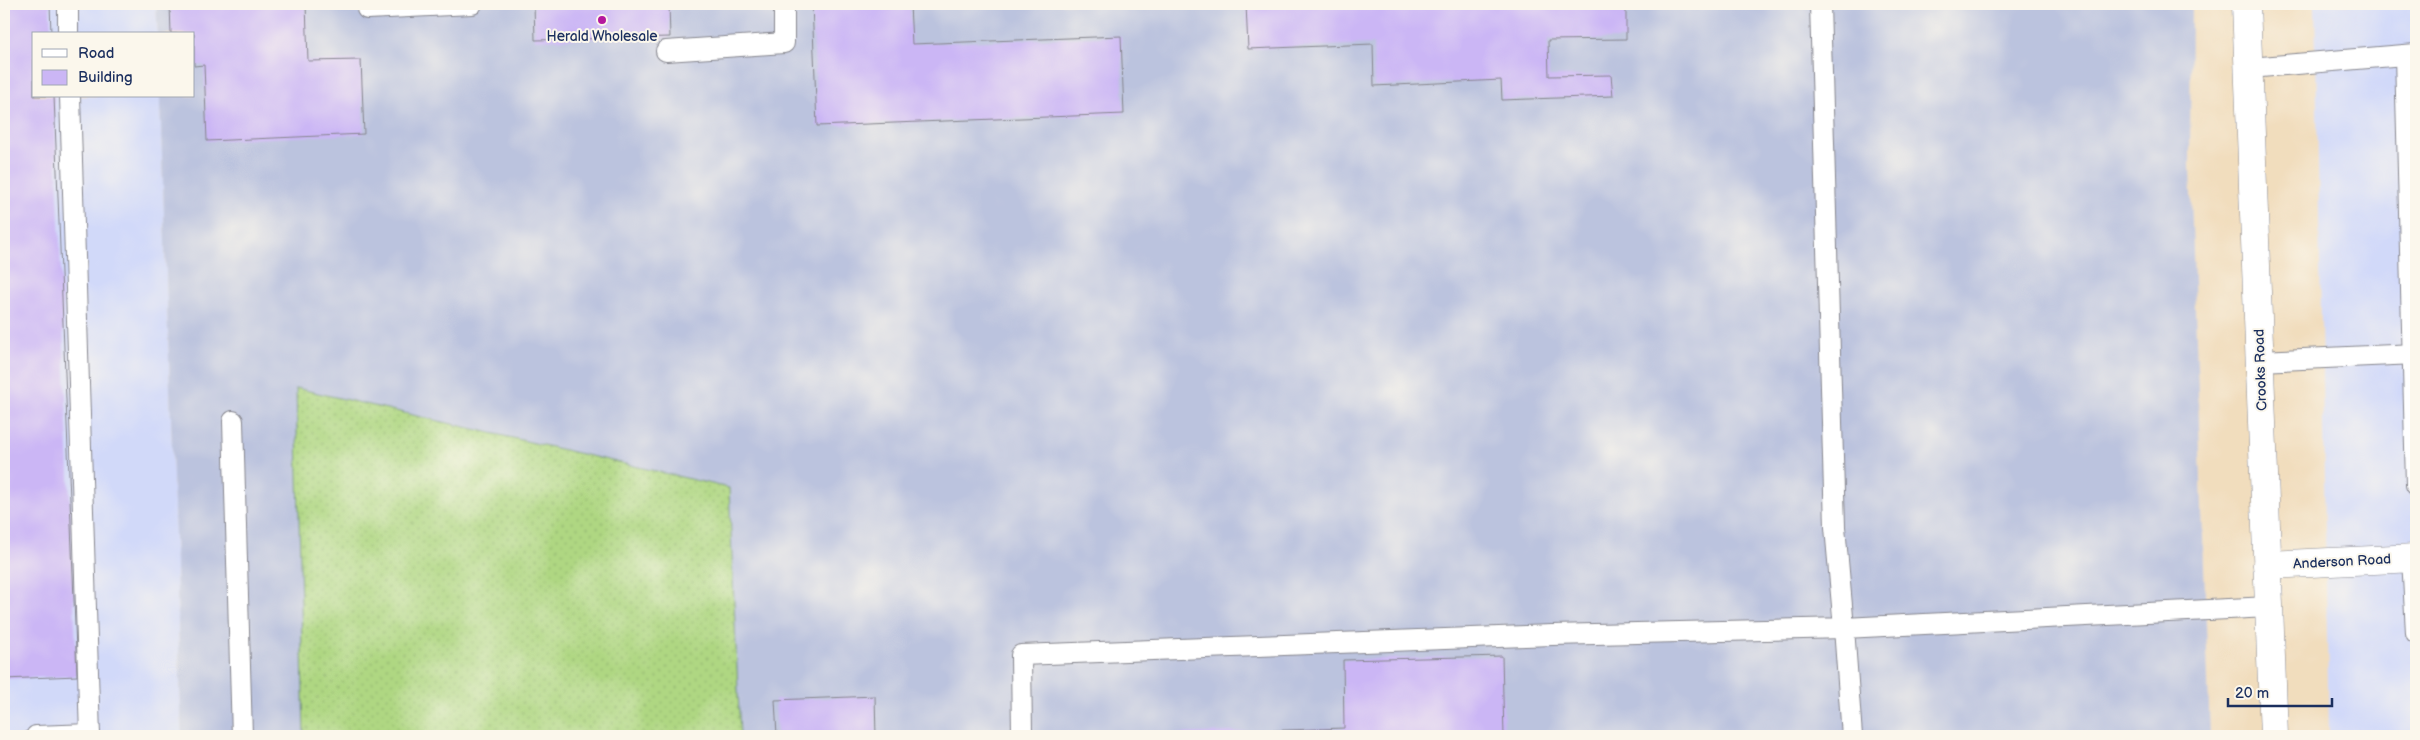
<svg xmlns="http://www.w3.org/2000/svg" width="2420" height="740" viewBox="0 0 2420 740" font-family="'Balsamiq Sans',sans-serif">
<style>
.built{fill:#d1d9f9}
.industrial{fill:#bbc3de}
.grass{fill:url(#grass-dots);stroke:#658370}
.building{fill:#cbb6f5}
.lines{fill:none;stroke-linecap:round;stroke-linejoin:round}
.service-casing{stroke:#86868e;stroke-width:22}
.minor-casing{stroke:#86868e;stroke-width:29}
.secondary-casing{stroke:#86868e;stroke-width:29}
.service{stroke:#fff;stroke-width:20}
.minor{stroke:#fff;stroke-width:28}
.secondary{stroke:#fff;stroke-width:28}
.poi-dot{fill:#b5179e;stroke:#fbf7ec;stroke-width:2}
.labels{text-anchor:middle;stroke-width:4;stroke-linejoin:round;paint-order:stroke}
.poi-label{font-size:14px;fill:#1b2f5e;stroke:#fbf7ec}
.street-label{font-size:14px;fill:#1b2f5e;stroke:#fbf7ec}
</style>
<defs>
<pattern id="grass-dots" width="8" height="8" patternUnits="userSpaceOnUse" patternTransform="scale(1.25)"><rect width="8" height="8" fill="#afd782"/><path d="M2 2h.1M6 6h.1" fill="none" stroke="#96b973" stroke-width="1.8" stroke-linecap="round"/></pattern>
</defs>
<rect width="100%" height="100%" fill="#fbf7ec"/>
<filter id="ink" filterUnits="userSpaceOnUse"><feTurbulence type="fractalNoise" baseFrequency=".02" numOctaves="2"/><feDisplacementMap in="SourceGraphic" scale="10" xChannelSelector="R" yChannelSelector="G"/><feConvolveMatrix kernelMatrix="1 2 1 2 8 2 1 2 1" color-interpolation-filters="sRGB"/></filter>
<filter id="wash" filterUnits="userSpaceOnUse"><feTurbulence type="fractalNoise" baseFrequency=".0096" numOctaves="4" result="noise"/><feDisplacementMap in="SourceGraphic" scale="20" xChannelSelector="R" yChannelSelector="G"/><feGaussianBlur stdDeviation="1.12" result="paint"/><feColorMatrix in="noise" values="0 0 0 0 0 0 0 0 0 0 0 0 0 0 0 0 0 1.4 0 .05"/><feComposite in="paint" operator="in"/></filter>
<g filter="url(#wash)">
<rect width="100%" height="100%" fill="#f1ddbd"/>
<g class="built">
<polygon points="4,4 156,4 158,34 34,34 34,96 160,96 182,736 4,736"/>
<polygon points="2315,4 2416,4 2416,736 2329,736"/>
</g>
<polygon class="industrial" points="156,4 2191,4 2190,166 2210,736 182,736 160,96 194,96 194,34 158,34"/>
<polygon class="grass" points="296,388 729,488 740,736 304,736"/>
<g id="blocks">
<g class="building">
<polygon points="4,4 50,4 51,34 34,34 34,96 54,96 77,676 4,679"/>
<polygon points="170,4 306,4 308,61 361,60 364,134 207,141 204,65 194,66 194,34 171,34"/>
<polygon points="534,4 669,4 670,37 535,40"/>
<polygon points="812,4 910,4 912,44 1121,36 1124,114 817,126"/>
<polygon points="1246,4 1626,4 1626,39 1548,40 1549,76 1611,75 1613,96 1502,100 1501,80 1374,86 1373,44 1248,49"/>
<polygon points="1502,656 1504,736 1114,736 1344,728 1343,660"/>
<polygon points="875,696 876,736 777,736 775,700"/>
</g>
</g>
</g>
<g filter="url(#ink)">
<use href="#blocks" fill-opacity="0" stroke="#86868e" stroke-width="1"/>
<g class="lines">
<g class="service-casing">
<g id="service">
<polyline points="68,4 68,34"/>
<polyline points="367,4 367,9 472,4"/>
<polyline points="666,51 784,43 784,4"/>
<polyline points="2405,55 2416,485"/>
<polyline points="2249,68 2416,54"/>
<polyline points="70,96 90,736"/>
<polyline points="2260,361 2416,354"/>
<polyline points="233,421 242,736"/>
<polyline points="2412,558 2416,633"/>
<polyline points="36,736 90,734"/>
<polyline points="1022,736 1021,655 1552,635 1844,628 1835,527 1820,4"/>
<polyline points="1852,736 1844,628 2269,607"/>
</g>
</g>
<g class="minor-casing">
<polyline id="minor" points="2267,565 2416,558"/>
</g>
<g class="secondary-casing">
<polyline id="secondary" points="2246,4 2274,736"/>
</g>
<use href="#service" class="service"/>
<use href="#minor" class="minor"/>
<use href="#secondary" class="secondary"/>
</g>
</g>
<circle class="poi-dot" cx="602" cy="20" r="5"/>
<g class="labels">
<g class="poi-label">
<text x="602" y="41">Herald Wholesale</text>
</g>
<g class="street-label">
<text transform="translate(2260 370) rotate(-92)" y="5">Crooks Road</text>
<text transform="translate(2342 561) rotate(-3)" y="5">Anderson Road</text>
</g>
</g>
<rect width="2420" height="740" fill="none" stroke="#fbf7ec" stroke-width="20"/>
<rect x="32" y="32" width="162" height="65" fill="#fbf7ec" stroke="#a1a7b3"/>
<rect x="42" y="49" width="25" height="8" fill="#ffffff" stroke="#a1a7b3"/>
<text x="78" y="58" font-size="15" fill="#1b2f5e">Road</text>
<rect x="42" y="70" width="25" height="15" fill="#cbb6f5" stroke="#a1a7b3"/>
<text x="78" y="82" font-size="15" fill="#1b2f5e">Building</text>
<path d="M2228 698v8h104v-8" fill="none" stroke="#1b2f5e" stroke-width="2.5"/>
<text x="2235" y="698" font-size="15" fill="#1b2f5e" stroke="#fbf7ec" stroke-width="4" paint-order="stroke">20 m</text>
</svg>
